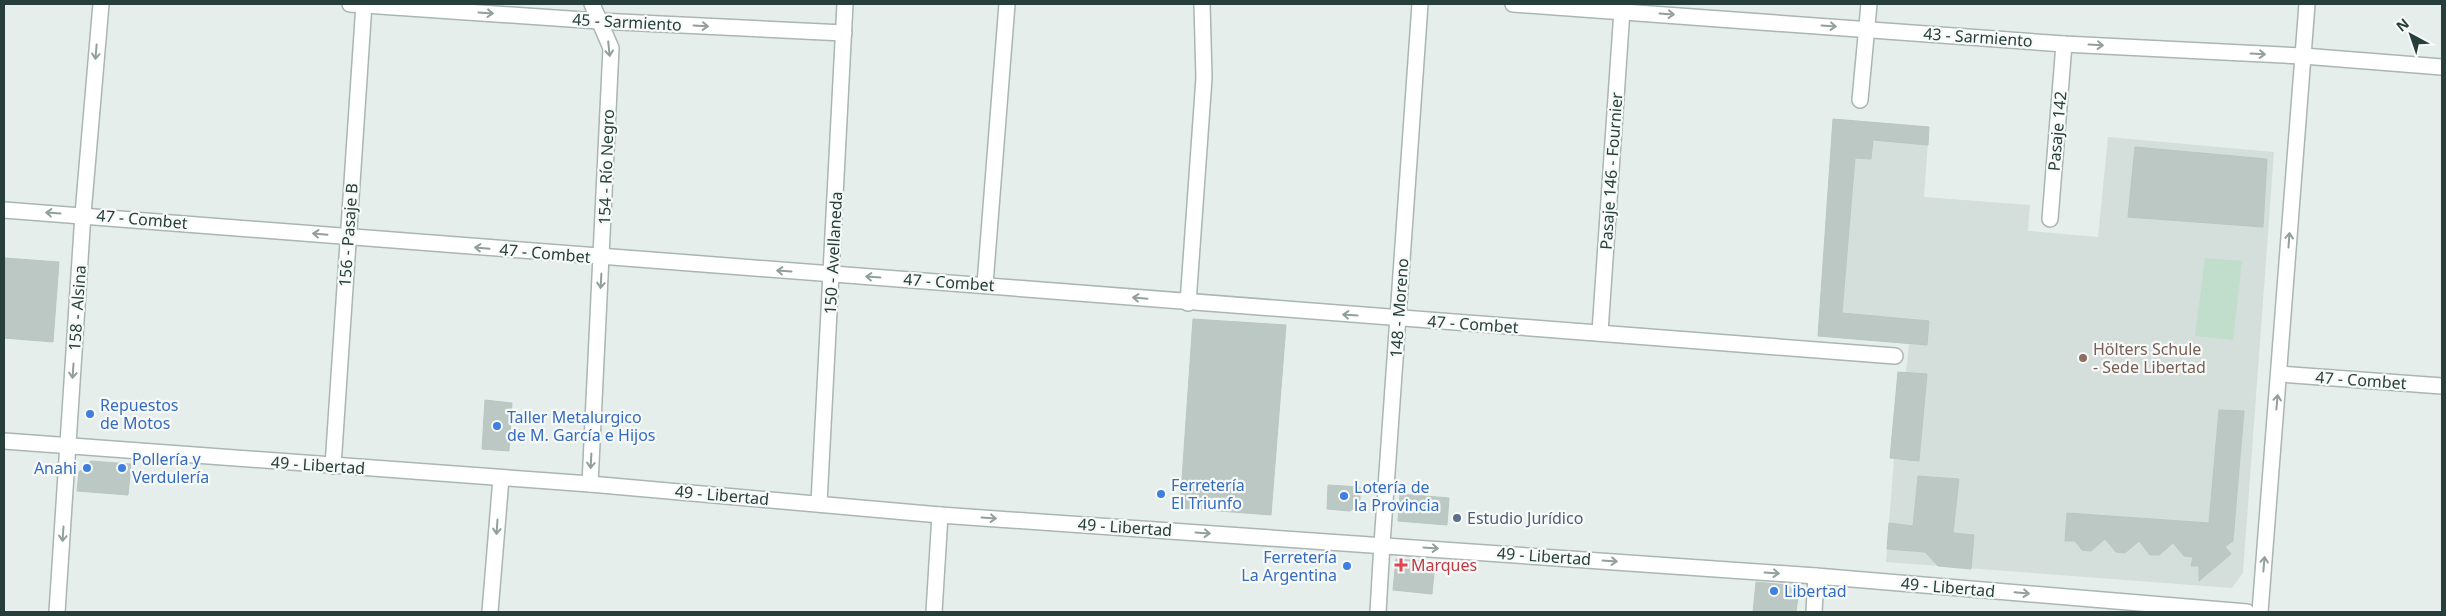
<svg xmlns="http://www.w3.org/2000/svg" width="2446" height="616" viewBox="0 0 2446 616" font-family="'Noto Sans',sans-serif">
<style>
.built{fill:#d4deda}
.green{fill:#c1ddcb}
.building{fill:#bcc8c4;stroke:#b9c7c2}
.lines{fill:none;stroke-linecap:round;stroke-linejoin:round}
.minor-casing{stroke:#a9b6b2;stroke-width:18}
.tertiary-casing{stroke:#a9b6b2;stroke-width:18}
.minor{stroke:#fff;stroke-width:15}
.tertiary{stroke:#fff;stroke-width:15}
.oneway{stroke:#929f9c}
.education-dot{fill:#8d6e63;stroke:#f7faf9;stroke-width:2}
.shop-dot{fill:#3f7fe0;stroke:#f7faf9;stroke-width:2}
.service-dot{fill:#5c6f8a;stroke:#f7faf9;stroke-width:2}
.health-dot{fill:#e0444e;stroke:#f7faf9;stroke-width:2}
.labels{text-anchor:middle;stroke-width:4.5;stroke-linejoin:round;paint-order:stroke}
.street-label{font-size:16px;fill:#263f3a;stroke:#f7faf9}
.education-label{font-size:16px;fill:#785e54;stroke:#f7faf9;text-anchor:start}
.shop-label{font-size:16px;fill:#366cbe;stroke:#f7faf9;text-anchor:start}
.service-label{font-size:16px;fill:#4e5e75;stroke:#f7faf9;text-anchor:start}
.health-label{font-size:16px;fill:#be3a42;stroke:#f7faf9;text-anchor:start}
</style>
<rect width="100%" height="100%" fill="#e6eeeb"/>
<polygon class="built" points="1833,119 1929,127 1924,197 2030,205 2028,231 2098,237 2108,137 2274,152 2243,573 2232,588 1886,562 1894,459 1890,458 1898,372 1906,372 1909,344 1818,336"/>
<polygon class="green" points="2205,258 2242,261 2233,340 2195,336"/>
<g class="building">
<polygon points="1833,119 1929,127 1928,145 1873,140 1871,159 1855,158 1842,313 1929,321 1927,345 1818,336"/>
<polygon points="2135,147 2267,159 2263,227 2128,217"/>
<polygon points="5,258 59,262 53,342 4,338"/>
<polygon points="1193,319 1286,325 1271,515 1180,508"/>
<polygon points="1898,372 1927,374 1919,461 1890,458"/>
<polygon points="485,400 512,403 509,451 482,449"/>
<polygon points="2219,410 2244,411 2233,541 2225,547 2231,554 2199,581 2199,566 2191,566 2193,557 2184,556 2173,543 2159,555 2150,555 2139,541 2125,553 2116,552 2105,539 2091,551 2082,550 2075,541 2065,541 2067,513 2209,523"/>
<polygon points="91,461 131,464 128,495 77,491 79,472"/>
<polygon points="1918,476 1959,479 1953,533 1974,535 1971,569 1938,566 1925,552 1887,549 1889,523 1913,526"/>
<polygon points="1328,485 1360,487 1360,504 1350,511 1327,509"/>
<polygon points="1400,494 1449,498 1447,525 1398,521"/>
<polygon points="1396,559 1435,562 1432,594 1393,590"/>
<polygon points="1756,582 1788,585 1798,597 1796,612 1753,612"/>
</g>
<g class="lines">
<g class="minor-casing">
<g id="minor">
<polyline points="350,4 599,21 844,33"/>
<polyline points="1513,4 2064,44 2303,56 2442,67"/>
<polyline points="1860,100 1869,4"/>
<polyline points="4,210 1895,356"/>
<polyline points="2050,219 2064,44"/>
<polyline points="985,284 1007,4"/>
<polyline points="1188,303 1204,78 1202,4"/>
<polyline points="1600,332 1622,10"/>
<polyline points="2280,374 2442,386"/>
<polyline points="333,466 364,4"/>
<polyline points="590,484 611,48 592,4"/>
<polyline points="819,503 845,4"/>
<polyline points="57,612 83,214 101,4"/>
<polyline points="490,612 501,478"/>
<polyline points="934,612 940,515"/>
<polyline points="1378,612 1382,544"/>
<polyline points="1814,612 1816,576"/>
<polyline points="2260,612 2307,4"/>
</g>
</g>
<g class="tertiary-casing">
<g id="tertiary">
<polyline points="4,441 590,484 940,515 1816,576 2247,612"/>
<polyline points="1382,544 1420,4"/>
</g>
</g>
<use href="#minor" class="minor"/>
<use href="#tertiary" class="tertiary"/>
</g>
<defs><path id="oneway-shaft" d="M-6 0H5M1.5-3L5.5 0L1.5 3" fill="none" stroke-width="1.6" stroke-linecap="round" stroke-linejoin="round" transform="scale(1.25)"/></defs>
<g class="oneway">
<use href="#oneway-shaft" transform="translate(486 13) rotate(4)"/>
<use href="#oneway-shaft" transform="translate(1667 14) rotate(4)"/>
<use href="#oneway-shaft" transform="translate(701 26) rotate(3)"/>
<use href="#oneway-shaft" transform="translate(1829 26) rotate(4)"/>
<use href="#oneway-shaft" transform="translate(2096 45) rotate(3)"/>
<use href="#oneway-shaft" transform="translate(609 49) rotate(84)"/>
<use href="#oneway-shaft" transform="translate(96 52) rotate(95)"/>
<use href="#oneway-shaft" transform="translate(2258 54) rotate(3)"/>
<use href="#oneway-shaft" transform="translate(53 213) rotate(-176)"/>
<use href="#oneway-shaft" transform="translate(320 234) rotate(-175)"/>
<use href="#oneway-shaft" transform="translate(2289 240) rotate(-86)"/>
<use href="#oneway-shaft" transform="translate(482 248) rotate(-175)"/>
<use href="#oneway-shaft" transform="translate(784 271) rotate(-176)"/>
<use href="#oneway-shaft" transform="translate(873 277) rotate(-176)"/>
<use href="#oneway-shaft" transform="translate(601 281) rotate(93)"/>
<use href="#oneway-shaft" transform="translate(1140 298) rotate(-175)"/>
<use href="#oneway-shaft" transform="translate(1350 315) rotate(-176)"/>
<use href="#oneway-shaft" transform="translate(73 371) rotate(94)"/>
<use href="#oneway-shaft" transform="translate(2277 402) rotate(-85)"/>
<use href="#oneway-shaft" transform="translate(591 461) rotate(93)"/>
<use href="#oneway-shaft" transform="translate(989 518) rotate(4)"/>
<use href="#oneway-shaft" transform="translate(497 527) rotate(94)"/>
<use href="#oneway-shaft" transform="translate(1203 533) rotate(4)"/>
<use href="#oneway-shaft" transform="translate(63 534) rotate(94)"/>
<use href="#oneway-shaft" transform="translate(1431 548) rotate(4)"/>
<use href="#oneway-shaft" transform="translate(1610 561) rotate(4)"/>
<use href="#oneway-shaft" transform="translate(2264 564) rotate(-85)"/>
<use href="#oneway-shaft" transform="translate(1772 573) rotate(4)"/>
<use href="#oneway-shaft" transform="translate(2022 593) rotate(5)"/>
</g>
<circle class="education-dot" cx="2083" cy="358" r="5"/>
<g class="shop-dot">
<circle cx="90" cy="414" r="5"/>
<circle cx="497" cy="426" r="5"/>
<circle cx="87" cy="468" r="5"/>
<circle cx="122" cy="468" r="5"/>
<circle cx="1161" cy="494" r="5"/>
<circle cx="1344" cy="496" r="5"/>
<circle cx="1347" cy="566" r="5"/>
<circle cx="1774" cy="591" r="5"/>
</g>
<circle class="service-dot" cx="1457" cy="518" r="5"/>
<path class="health-dot" d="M1398.5 557.5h5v5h5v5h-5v5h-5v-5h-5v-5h5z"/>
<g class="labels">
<g class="street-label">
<text transform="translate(627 22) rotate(3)" y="6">45 - Sarmiento</text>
<text transform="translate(1978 37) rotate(4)" y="6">43 - Sarmiento</text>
<text transform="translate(2057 131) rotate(-85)" y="6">Pasaje 142</text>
<text transform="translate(606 167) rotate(-88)" y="6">154 - Río Negro</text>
<text transform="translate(1611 171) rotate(-86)" y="6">Pasaje 146 - Fournier</text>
<text transform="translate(142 219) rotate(5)" y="6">47 - Combet</text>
<text transform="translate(348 235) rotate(-86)" y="6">156 - Pasaje B</text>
<text transform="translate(545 253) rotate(5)" y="6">47 - Combet</text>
<text transform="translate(833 253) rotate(-87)" y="6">150 - Avellaneda</text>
<text transform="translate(949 282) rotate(4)" y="6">47 - Combet</text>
<text transform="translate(77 308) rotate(-86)" y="6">158 - Alsina</text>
<text transform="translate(1399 308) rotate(-86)" y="6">148 - Moreno</text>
<text transform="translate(1473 324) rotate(4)" y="6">47 - Combet</text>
<text transform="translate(2361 380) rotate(4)" y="6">47 - Combet</text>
<text transform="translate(318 465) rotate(4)" y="6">49 - Libertad</text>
<text transform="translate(722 495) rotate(5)" y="6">49 - Libertad</text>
<text transform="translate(1125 527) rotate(4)" y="6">49 - Libertad</text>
<text transform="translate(1544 556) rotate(4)" y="6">49 - Libertad</text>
<text transform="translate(1948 587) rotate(5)" y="6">49 - Libertad</text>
</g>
<g class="education-label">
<text x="2093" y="355">Hölters Schule<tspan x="2093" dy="18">- Sede Libertad</tspan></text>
</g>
<g class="shop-label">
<text x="100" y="411">Repuestos<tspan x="100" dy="18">de Motos</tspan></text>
<text x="507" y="423">Taller Metalurgico<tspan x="507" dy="18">de M. García e Hijos</tspan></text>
<text x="132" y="465">Pollería y<tspan x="132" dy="18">Verdulería</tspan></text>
<text x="77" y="474" text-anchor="end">Anahi</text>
<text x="1171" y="491">Ferretería<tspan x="1171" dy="18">El Triunfo</tspan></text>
<text x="1354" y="493">Lotería de<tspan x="1354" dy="18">la Provincia</tspan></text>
<text x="1337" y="563" text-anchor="end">Ferretería<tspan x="1337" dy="18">La Argentina</tspan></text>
<text x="1784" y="597">Libertad</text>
</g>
<g class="service-label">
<text x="1467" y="524">Estudio Jurídico</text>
</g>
<g class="health-label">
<text x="1411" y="571">Marques</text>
</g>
</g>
<rect width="2446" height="616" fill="none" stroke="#263f3a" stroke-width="10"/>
<g transform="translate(2411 35) rotate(320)" stroke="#f7faf9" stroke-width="4" paint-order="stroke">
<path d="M0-4L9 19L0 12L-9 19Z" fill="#263f3a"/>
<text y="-8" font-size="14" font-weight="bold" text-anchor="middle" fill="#263f3a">N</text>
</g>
</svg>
